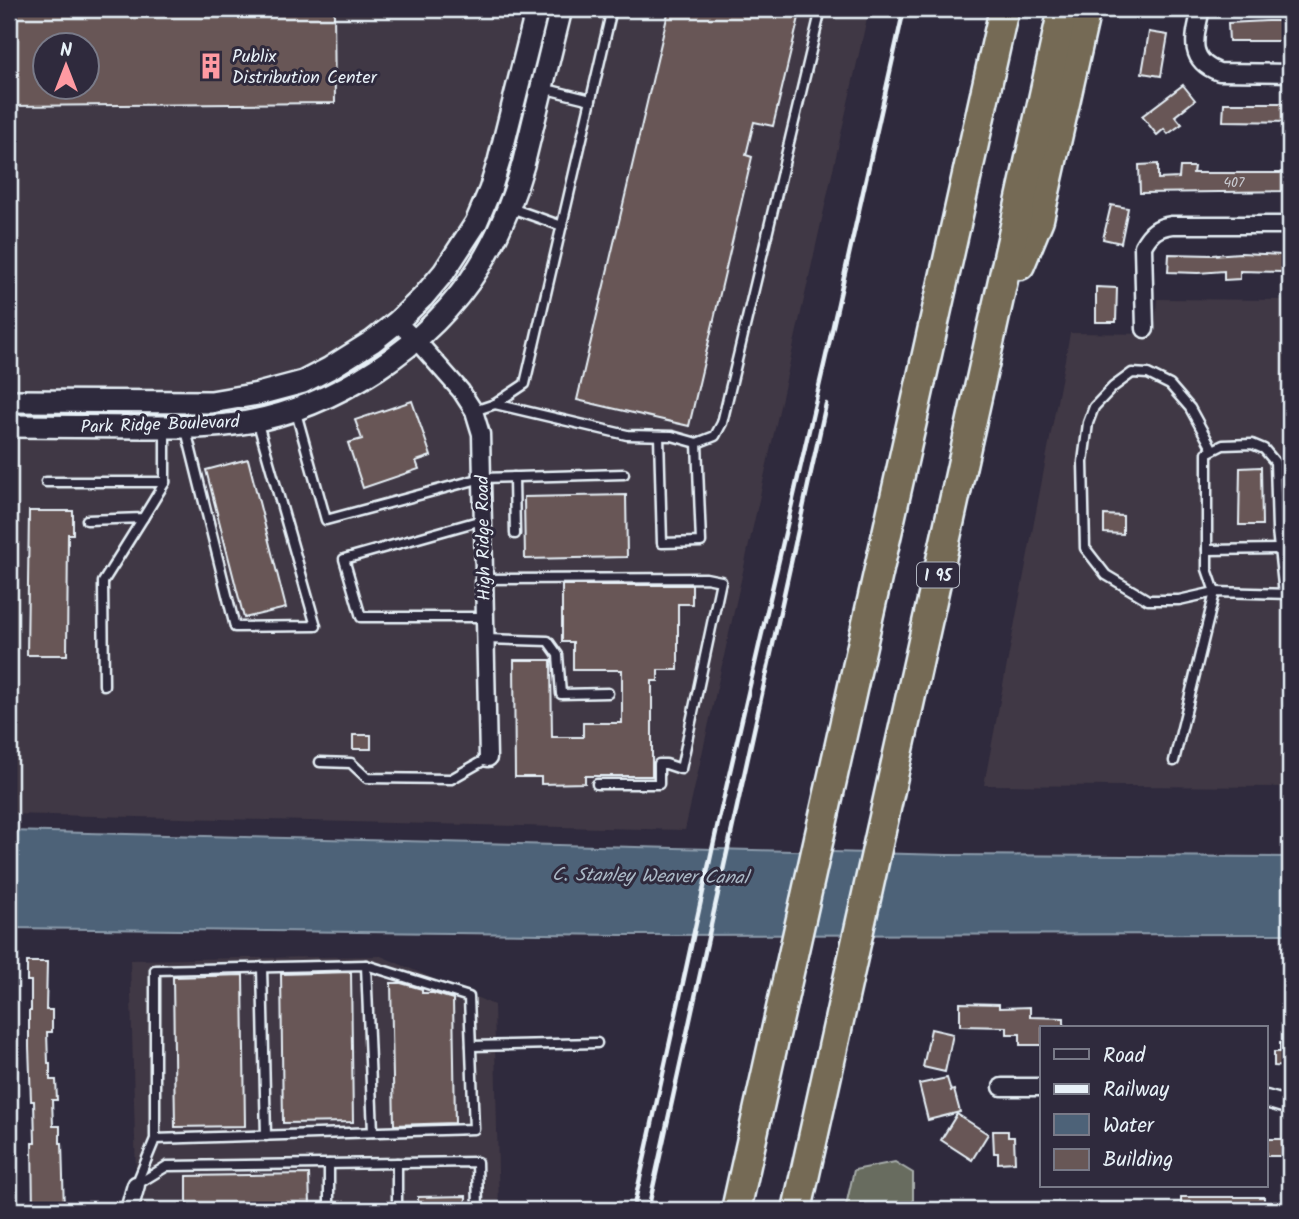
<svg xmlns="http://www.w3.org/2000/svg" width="1299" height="1219" viewBox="0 0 1299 1219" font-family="Kalam,sans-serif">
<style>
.built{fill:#403844;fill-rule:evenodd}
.green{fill:#676c5f;stroke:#a8aeac;stroke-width:2}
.water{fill:#4d6278;stroke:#8b9bab;stroke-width:2}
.building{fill:#685756;stroke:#e8f1f8;stroke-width:2;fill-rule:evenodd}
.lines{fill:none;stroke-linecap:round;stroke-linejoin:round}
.lane-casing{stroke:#e8f1f8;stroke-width:13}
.street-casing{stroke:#e8f1f8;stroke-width:21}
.secondary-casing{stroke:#e8f1f8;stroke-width:26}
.highway-casing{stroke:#e8f1f8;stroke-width:33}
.lane{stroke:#2f2a3d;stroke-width:8}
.street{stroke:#2f2a3d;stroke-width:16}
.secondary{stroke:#2f2a3d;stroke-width:21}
.highway{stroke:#746b55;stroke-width:28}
.rail{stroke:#e8f1f8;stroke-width:4.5}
.labels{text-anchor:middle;stroke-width:6;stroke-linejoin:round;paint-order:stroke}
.number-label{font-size:14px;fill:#c8cad0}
.shield{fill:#2f2a3d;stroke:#b0b5c0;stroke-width:2}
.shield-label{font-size:16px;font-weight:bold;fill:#e8f1f8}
.poi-label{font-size:18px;fill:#e8f1f8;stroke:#2f2a3d;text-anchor:start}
.street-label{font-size:18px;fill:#e8f1f8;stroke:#2f2a3d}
.water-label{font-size:19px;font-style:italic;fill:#aab8c5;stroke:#2f2a3d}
</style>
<rect width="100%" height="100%" fill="#2f2a3d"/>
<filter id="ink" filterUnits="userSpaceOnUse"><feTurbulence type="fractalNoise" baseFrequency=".0143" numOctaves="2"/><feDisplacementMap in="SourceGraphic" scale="14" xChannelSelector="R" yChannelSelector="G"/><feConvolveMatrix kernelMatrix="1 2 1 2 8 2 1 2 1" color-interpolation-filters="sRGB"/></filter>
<g filter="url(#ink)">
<g class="built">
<path d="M9,9H869L685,830L9,814ZM46,46H88V88H46Z"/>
<polygon points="1157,299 1290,300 1290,787 984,785 1070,333 1155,334"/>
<polygon points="381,956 494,1005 499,1210 137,1210 130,960"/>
</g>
<polygon class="green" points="895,1162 913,1173 913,1210 845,1210 854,1170"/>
<polygon class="water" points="9,831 947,855 1290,857 1290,934 621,935 9,928"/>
<g class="building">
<path d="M9,9H334L335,103L9,106ZM46,46H88V88H46Z"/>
<polygon points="669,9 801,9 773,126 754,122 746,155 752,157 689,426 577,400"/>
<polygon points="1267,21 1290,21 1290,41 1229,41 1228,23"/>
<polygon points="1149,32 1168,35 1161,76 1142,73"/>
<polygon points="1183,85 1195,100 1175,116 1182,124 1168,134 1164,129 1157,135 1142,116"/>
<polygon points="1224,103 1290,103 1290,122 1223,121"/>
<polygon points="1158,164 1158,179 1179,178 1180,167 1194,167 1193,173 1290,173 1290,191 1140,193 1139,165"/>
<polygon points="1111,205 1128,208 1121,243 1103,239"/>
<polygon points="1240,253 1283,255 1282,272 1240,271 1240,279 1224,280 1224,271 1198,273 1168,272 1169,254 1212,255"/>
<polygon points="1096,287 1117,288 1116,322 1096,322"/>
<polygon points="412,401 431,456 416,461 419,469 363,488 348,443 362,439 355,420"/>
<polygon points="248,459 286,608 244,618 206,470"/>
<polygon points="1261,467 1262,525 1239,525 1240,468"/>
<polygon points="626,495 627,557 525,559 524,497"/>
<polygon points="29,511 73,511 73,534 68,534 67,655 27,655"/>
<polygon points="1104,515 1123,516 1123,534 1104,533"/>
<polygon points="562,585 692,585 692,604 678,604 678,670 658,670 658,681 652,681 652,776 585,776 585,783 541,784 541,777 515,777 514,660 551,660 552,737 583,737 583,723 622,723 622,670 573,670 573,642 562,642"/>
<rect x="353" y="735" width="18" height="14"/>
<polygon points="27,962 47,962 46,1010 52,1010 52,1032 47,1032 48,1063 50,1063 50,1080 56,1080 57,1100 52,1100 53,1126 60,1126 60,1143 62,1143 64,1210 33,1210 32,1143 35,1143 34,1101 31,1101 29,1047 29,1011 31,1011 31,981 27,981"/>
<polygon points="351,972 353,1122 283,1123 281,974"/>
<polygon points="243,975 245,1126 175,1127 173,977"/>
<polygon points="391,983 401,983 422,989 422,993 433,993 453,999 455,1123 394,1125"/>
<polygon points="960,1003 999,1004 999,1008 1030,1007 1030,1017 1064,1018 1064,1028 1042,1028 1042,1045 1020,1045 1020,1034 1007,1034 1007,1027 960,1026"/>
<polygon points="931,1029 953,1034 945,1072 923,1067"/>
<polygon points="1280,1043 1290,1043 1290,1067 1274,1066 1274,1052 1280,1052"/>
<polygon points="947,1078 951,1091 954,1090 960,1112 928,1120 919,1084"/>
<polygon points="957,1114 988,1134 972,1160 941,1140"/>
<polygon points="993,1131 1008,1131 1008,1137 1014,1137 1015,1162 998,1163 998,1153 994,1153"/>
<rect x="1266" y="1139" width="16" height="17"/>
<polygon points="309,1174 310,1206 187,1207 187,1176"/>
<polygon points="466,1196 466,1210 418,1210 418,1197"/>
<rect x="1181" y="1197" width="83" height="13"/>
</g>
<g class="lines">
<g class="lane-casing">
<g id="lane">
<polyline points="542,88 591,100"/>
<polyline points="511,208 562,226"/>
<polyline points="495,404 627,435 672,436 697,443 715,436 722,423 821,9"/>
<polyline points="295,409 326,520 482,478 624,474"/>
<polyline points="474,411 495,404 525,384 612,9"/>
<polyline points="186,430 235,627 316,626 257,420"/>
<polyline points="659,436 662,543 701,542 697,443"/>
<polyline points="1213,450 1190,408 1170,385 1148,374 1132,373 1113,387 1094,407 1088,423 1083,462 1085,548 1106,575 1148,600 1179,600 1215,592 1207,569 1207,453 1223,445 1252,444 1264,449 1275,462 1277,530 1284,594"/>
<polyline points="514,477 515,534"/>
<polyline points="46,482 165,482 165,430"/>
<polyline points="87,520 143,518 165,482"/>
<polyline points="482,520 344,559 361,617 485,617"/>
<polyline points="1207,550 1278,549"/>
<polyline points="484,579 706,578 721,581 681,769 666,764 659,764 659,784 597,784"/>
<polyline points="486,639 548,641 558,655 561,694 608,693"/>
<polyline points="104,685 103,582 143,518"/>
<polyline points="1174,761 1215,592 1290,594"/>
<polyline points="320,762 351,763 367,778 451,779 488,758"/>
<polyline points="366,965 373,1132"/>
<polyline points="262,967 266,1136"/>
<polyline points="471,1046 597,1043"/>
<polyline points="397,1163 397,1210"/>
<polyline points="329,1164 329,1210"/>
<polyline points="136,1185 155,1139 155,970 366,965 469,997 474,1129 155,1139"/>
<polyline points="136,1185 167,1166 477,1162 478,1210"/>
</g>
</g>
<g class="street-casing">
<g id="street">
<path d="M1201,9C1195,36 1186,60 1219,72L1290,73"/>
<polyline points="397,322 416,340 461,391 474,411 481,434 488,758"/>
<path d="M1145,329L1143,246C1150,233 1157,227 1172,225H1290"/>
<polyline points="1002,1087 1042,1087"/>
<polyline points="1266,1099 1290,1106"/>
<polyline points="129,1210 136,1185"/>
</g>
</g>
<g class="secondary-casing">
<g id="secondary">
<polyline points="9,401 211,402 258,394 303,382 330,368 373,341 397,322 423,297 444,272 476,223 490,190 499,161 537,9"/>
<path d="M9,426C55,426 101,427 147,427C179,427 211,428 242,423C334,408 430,346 479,267C499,235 513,200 523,165L561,9"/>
</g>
</g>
<g class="highway-casing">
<g id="highway">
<polyline points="1020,265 1039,219 1086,9"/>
<polyline points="736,1210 1004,9"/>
<polyline points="797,1210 1063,9"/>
</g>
</g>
<use href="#lane" class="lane"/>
<use href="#street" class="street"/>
<use href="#secondary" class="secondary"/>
<use href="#highway" class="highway"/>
<g class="rail">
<polyline points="633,1210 718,823 833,326 904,9"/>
<polyline points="648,1210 826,404"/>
</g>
</g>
</g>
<defs>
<g id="building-bare" transform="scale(2.1)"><path d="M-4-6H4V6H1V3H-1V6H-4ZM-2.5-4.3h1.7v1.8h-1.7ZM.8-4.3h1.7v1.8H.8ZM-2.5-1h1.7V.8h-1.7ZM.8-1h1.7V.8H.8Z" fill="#ff9aa2" stroke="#2f2a3d" stroke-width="2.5" paint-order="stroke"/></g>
</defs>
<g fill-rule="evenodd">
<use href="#building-bare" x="211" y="66"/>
</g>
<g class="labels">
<g class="number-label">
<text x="1234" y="187">407</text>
</g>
<rect class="shield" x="917" y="562.5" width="42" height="25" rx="5"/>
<g class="shield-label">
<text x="938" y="581">I 95</text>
</g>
<g class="poi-label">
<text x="232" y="62">Publix<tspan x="232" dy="21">Distribution Center</tspan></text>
</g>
<g class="street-label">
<text transform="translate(160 424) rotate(-2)" y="6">Park Ridge Boulevard</text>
<text transform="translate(483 538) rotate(-91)" y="6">High Ridge Road</text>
</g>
<g class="water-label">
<text transform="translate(650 875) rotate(1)" y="7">C. Stanley Weaver Canal</text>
</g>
</g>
<rect width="1299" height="1219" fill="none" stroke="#2f2a3d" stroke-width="35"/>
<rect x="18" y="18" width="1264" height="1184" fill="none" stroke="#e8f1f8" stroke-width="2.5" filter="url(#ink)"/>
<rect x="1040" y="1026" width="228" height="161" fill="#2f2a3d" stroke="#797a88" stroke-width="2"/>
<rect x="1054" y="1049" width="35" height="10" fill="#2f2a3d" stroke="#797a88" stroke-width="2"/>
<text x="1103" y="1062" font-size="21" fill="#e8f1f8">Road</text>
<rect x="1054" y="1084" width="35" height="10" fill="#e8f1f8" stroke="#797a88" stroke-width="2"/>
<text x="1103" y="1096" font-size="21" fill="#e8f1f8">Railway</text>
<rect x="1054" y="1114" width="35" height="21" fill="#4d6278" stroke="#797a88" stroke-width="2"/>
<text x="1103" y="1132" font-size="21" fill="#e8f1f8">Water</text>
<rect x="1054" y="1149" width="35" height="21" fill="#685756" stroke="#797a88" stroke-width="2"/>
<text x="1103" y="1166" font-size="21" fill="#e8f1f8">Building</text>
<g transform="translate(66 66)"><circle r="33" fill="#2f2a3d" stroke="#797a88" stroke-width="2"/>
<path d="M0-5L12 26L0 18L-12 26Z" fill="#ff9aa2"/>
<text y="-10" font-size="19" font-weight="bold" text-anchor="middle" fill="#e8f1f8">N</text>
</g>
</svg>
